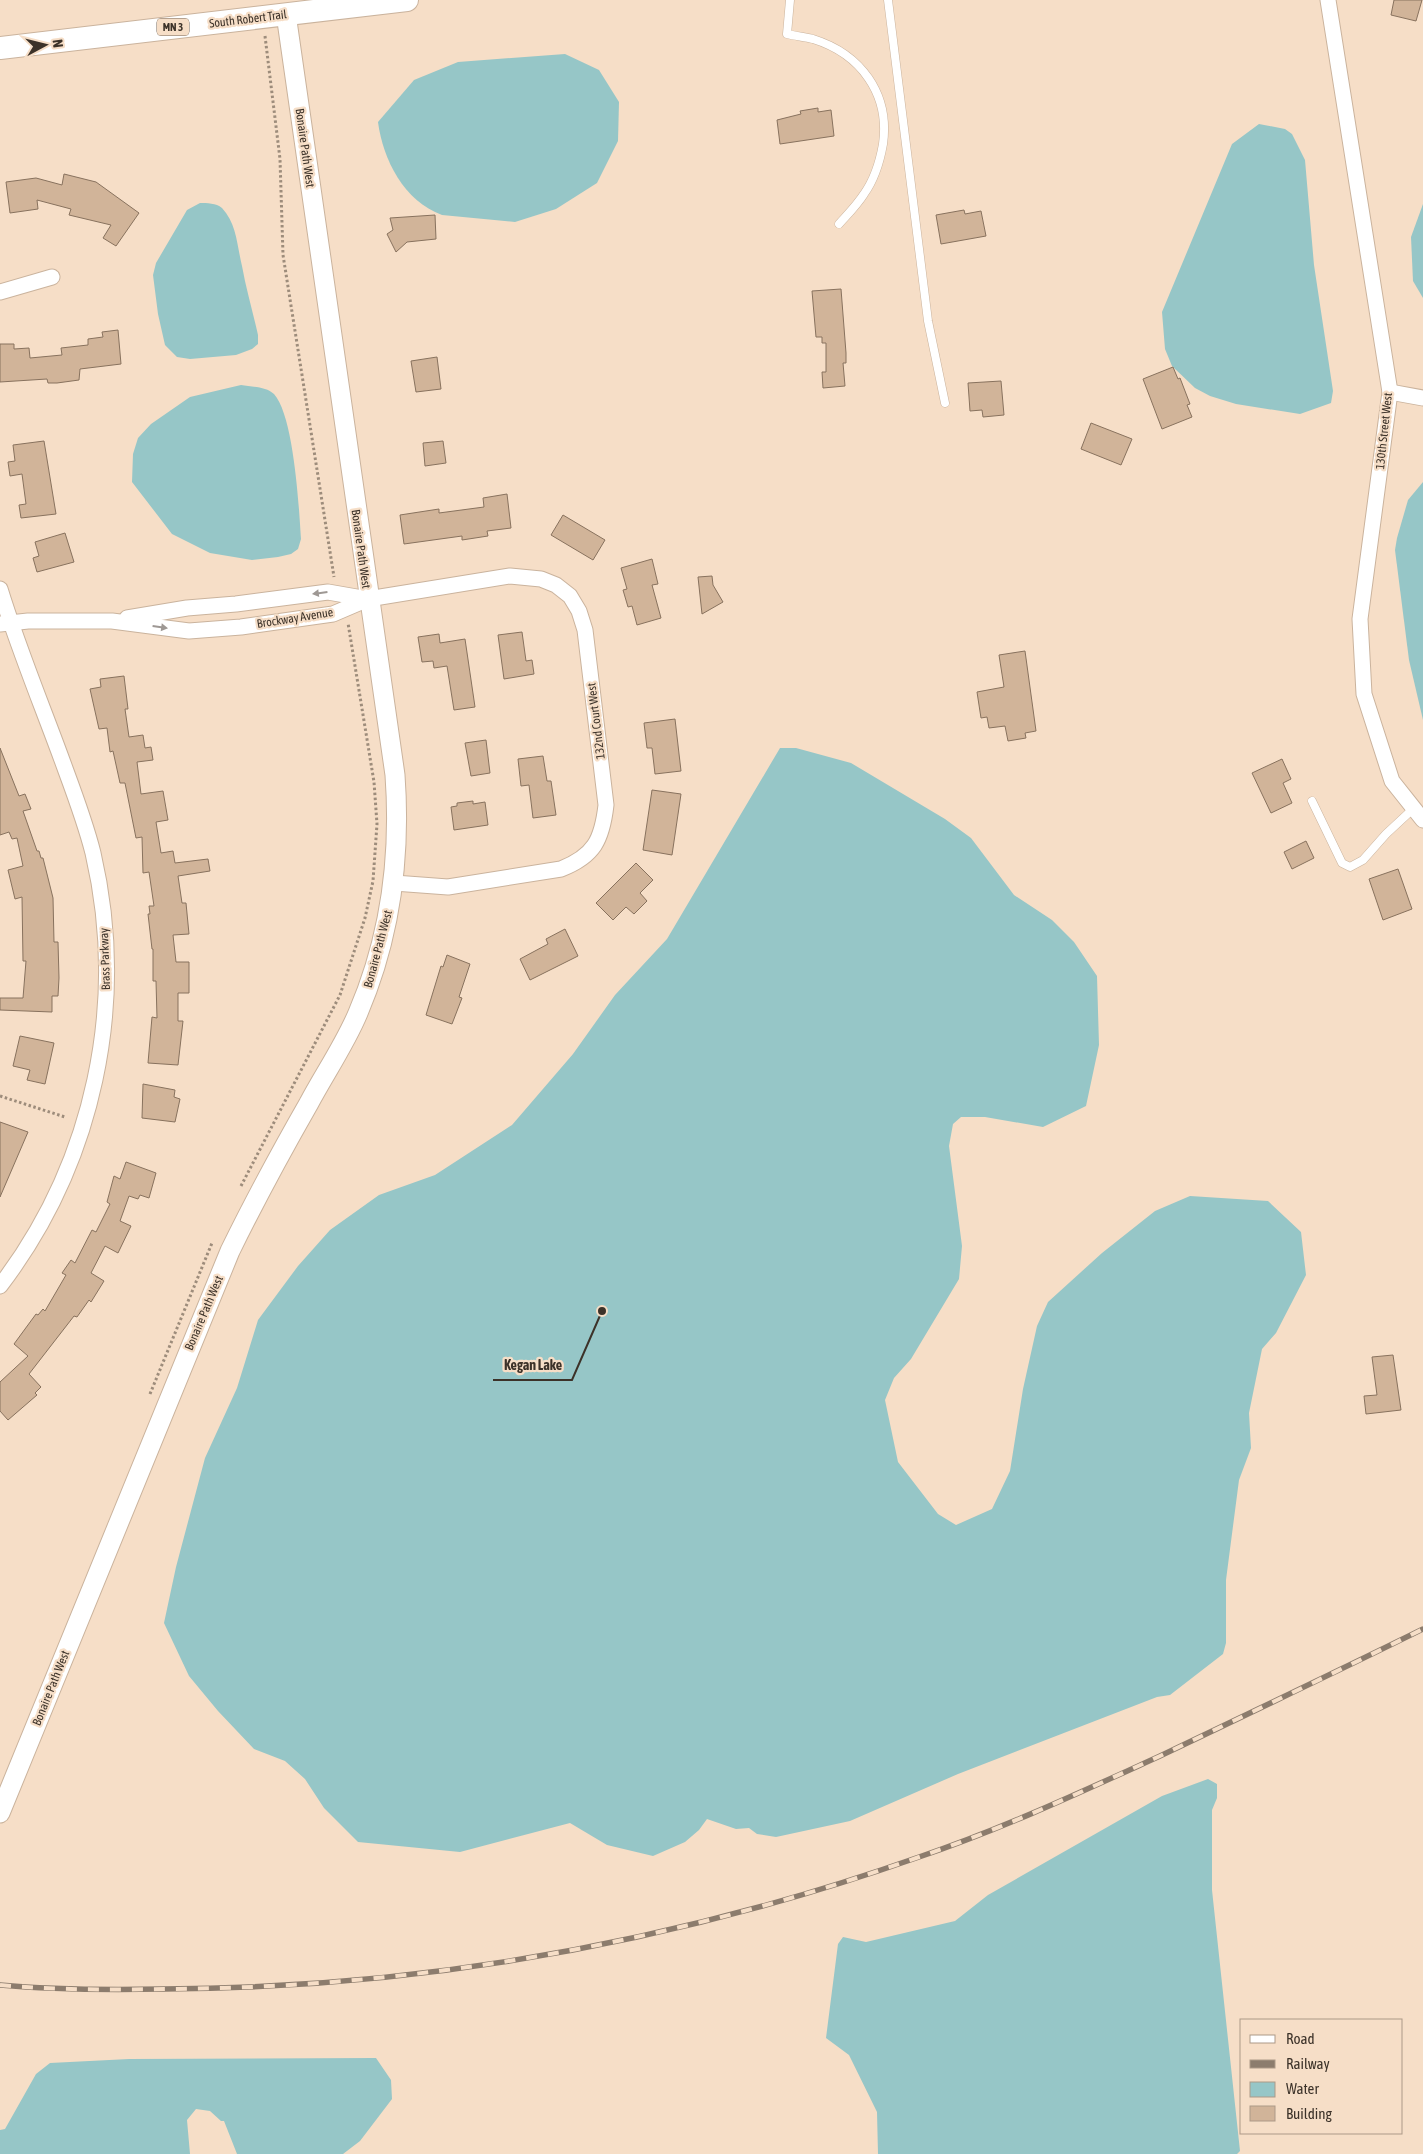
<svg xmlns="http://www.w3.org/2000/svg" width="1423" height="2154" viewBox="0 0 1423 2154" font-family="'Asap Condensed',sans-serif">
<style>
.water{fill:#96c6c7}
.building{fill:#d1b499;stroke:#88725e}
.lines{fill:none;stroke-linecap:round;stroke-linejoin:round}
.service-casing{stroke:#cab39d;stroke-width:9}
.minor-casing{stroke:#cab39d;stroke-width:17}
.tertiary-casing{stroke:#cab39d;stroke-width:21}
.primary-casing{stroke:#cab39d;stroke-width:24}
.path{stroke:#9d8c7b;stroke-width:3;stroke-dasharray:2.5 2.5;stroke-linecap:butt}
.service{stroke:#fff;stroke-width:8}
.minor{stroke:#fff;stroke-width:15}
.tertiary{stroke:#fff;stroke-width:19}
.primary{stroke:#fff;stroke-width:22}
.rail-casing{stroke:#8c7c6d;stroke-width:5.5}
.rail{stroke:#f6dec7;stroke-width:4;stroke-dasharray:11;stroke-linecap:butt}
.oneway{fill:#9e9894}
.labels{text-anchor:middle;stroke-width:4.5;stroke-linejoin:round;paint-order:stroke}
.shield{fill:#f6dec7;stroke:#746658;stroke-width:1}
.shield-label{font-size:11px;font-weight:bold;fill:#3c3229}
.street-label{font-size:12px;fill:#3c3229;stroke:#f6dec7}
.leader{fill:none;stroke:#3c3229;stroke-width:2}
.callout-dot{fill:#3c3229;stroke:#f6dec7;stroke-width:2}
.callout-label{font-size:14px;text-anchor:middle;font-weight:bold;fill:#3c3229;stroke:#f6dec7;stroke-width:4.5;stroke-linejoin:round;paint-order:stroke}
</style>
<rect width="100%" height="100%" fill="#f6dec7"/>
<g class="water">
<path d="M565,54L599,70L619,102L618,141L597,183L556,209L515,222L442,215C404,201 383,160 378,122L414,80L458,62Z"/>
<polygon points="1259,124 1285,129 1292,134 1305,160 1314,265 1333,391 1331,403 1300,414 1236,404 1210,396 1195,388 1172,366 1165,349 1162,312 1232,144"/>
<path d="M200,203C207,203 216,203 222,208C237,224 237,246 242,266C246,289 253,312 258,335V344L252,349L236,355L190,359L177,357L165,345L158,314L153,275L156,263L187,210Z"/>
<polygon points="1423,204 1423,298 1413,281 1411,237"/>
<path d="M241,385C251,387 266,386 274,394C294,416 299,508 301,539L298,549L291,554L278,557L252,560L210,553L172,534L132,482L133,454L138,438L151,424L190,397Z"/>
<polygon points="1423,482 1423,720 1409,660 1395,550 1397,538 1408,500"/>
<polygon points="780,748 796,748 851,763 945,819 971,838 1014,895 1052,920 1074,942 1097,976 1099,1045 1086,1106 1043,1127 985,1117 961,1117 953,1124 949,1146 962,1246 959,1279 911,1359 894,1378 885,1400 898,1462 938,1514 956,1525 992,1509 1010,1471 1023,1389 1037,1326 1048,1302 1102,1253 1155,1211 1190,1196 1268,1201 1301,1232 1306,1275 1276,1333 1262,1349 1249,1413 1251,1448 1239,1480 1226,1580 1226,1643 1223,1654 1170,1695 1157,1697 958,1774 850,1821 776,1837 757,1834 749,1828 736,1829 707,1819 699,1830 685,1842 653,1856 607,1845 570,1823 460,1852 358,1842 324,1808 305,1779 285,1761 254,1749 218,1711 189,1676 164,1623 176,1567 205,1458 237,1388 258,1320 298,1266 330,1230 379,1195 435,1175 512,1125 573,1054 615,995 667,939"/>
<polygon points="1208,1779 1217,1784 1217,1798 1212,1810 1212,1890 1240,2151 1237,2154 878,2154 877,2112 849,2055 826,2038 838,1944 843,1937 866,1942 955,1921 988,1895 1162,1796"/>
<polygon points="376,2058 391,2080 392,2099 360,2141 343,2154 237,2154 224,2121 221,2121 210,2111 196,2109 187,2120 190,2154 0,2154 0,2130 5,2129 36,2074 50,2063 129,2059"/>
</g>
<g class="building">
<polygon points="1394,0 1422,0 1416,21 1391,15"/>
<polygon points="818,108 818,112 831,110 834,136 780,144 777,120 801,114 800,111"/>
<polygon points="64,174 96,182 139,213 116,246 103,238 111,225 69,215 71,209 37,200 38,209 10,213 6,182 36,178 62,185"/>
<polygon points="964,210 965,214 981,211 986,236 941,244 936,215"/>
<polygon points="435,215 436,239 407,242 396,252 387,234 393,230 390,218"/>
<polygon points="841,289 846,353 846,363 843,363 845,386 823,388 822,372 826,372 826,343 822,343 822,337 816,337 812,291"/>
<polygon points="118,330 121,364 80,369 79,380 57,383 48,383 47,379 0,382 0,344 14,344 14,349 29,348 30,358 62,355 61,348 88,345 88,339 103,337 102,332"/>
<polygon points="437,357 441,389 416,392 411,361"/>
<polygon points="1173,367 1178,379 1180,378 1190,404 1187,405 1192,417 1162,429 1143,379"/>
<polygon points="1001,381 1004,415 983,417 982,410 970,411 968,383"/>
<polygon points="1091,423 1132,439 1121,465 1081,449"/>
<polygon points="44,441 56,514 21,518 19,505 26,504 22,474 10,476 8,462 15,461 13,445"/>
<polygon points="443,441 446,463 425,466 423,443"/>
<polygon points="507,494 511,528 487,531 488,536 462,540 462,536 404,544 400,515 439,509 439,513 484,507 483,498"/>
<polygon points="563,515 605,540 593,560 551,535"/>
<polygon points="65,533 74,562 37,572 33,558 39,556 35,542"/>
<polygon points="652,559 658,584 652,585 661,618 637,625 632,606 628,607 623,590 627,589 621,568"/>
<polygon points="712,576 713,585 723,602 702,614 698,577"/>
<polygon points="522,632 526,661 532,660 534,674 504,679 498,635"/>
<polygon points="439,634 440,643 465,639 475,707 454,710 447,666 434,668 433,661 422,662 418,637"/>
<polygon points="1025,651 1036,731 1025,733 1026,738 1008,741 1005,726 989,728 987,717 981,718 977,692 1004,687 999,655"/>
<polygon points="124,676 128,709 125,709 129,737 143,735 145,748 151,747 153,760 137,762 141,794 163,791 168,820 156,822 161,853 173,851 175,863 208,859 210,871 178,876 182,903 186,903 189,934 173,935 176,962 189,962 189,993 178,993 178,1021 183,1021 178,1065 148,1063 152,1017 157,1018 156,981 153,981 153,949 152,949 148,914 150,914 149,906 154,906 149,872 143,873 142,837 136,838 125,783 120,783 113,751 110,752 107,728 99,729 90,689 101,687 100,679"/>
<polygon points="675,719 681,771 655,774 652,748 647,748 644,723"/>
<polygon points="486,740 490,773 471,776 465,743"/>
<polygon points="0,748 19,796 25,794 31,809 23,811 37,851 39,851 41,858 43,858 53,898 54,942 58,942 59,978 58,996 52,996 52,1012 0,1010 0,998 23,998 26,961 23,961 22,897 15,899 8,870 23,866 17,838 12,839 9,832 0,835"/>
<polygon points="543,756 547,781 551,781 556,815 533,818 529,785 521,786 518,759"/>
<polygon points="1282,759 1291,779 1283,783 1292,803 1271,813 1252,773"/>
<polygon points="652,790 681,794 672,855 643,850"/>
<polygon points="473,801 473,804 485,802 488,825 454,830 451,807 457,806 457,803"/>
<polygon points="1306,841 1314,858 1292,869 1284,852"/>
<polygon points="636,863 653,880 640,893 647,901 634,914 626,907 613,920 596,903"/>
<polygon points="1398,869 1412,909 1383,920 1369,879"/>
<polygon points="565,929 578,956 530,980 520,959 548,944 546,939"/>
<polygon points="447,955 470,964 459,997 462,998 452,1024 426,1015 441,966 443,967"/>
<polygon points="20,1036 54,1043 45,1084 27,1080 30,1070 13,1066"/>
<polygon points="143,1084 175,1090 174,1097 180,1099 175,1122 142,1118"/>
<polygon points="0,1122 28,1132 0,1197"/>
<polygon points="126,1162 156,1173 149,1198 140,1195 138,1199 129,1196 120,1221 131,1226 118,1253 105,1246 91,1273 104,1281 91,1302 89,1300 77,1317 74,1316 29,1374 41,1387 35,1393 37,1395 8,1420 0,1411 0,1382 28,1356 14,1344 36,1314 38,1315 43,1309 45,1311 66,1275 62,1273 71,1260 75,1263 92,1230 96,1232 110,1204 107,1202 114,1176 120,1179"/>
<polygon points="1393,1355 1401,1410 1366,1414 1364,1396 1377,1395 1372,1357"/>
</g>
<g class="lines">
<g class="service-casing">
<g id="service">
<path d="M790,0L787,34C795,36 805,37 813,39C861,54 890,94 883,144C880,161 874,180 864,194C857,205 848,214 839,224"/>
<polyline points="888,0 928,321 945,403"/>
<polyline points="1312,801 1342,863 1350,867 1363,860 1386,834 1414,808"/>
</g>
</g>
<g class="minor-casing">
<g id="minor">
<polyline points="1328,0 1390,392 1360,619 1364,694 1392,781 1423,820"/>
<polyline points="0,292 52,277"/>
<polyline points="1390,392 1423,398"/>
<path d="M0,589C19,651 44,710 66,771C76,798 86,825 93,853C128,1004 94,1163 0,1286"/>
<polyline points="127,618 187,608 236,604 328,592 368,599"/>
<path d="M0,624L28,621H112L189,631L241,627L333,614L368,599L510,576L541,579L556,585L570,596L579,611L585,630L606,805C602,840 594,856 561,869L448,887L394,883"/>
</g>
</g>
<g class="tertiary-casing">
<path id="tertiary" d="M0,1813L230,1251C255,1200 281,1152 309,1103C325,1073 345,1044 358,1013C391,936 401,858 395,775L286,14"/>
</g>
<g class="primary-casing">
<polyline id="primary" points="0,48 407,0"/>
</g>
<g class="path">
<polyline points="265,36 280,159 283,255 334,577"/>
<polyline points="0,1096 65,1117"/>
<polyline points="241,1186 340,995 365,918 373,881 377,824 374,782 348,623"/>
<polyline points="150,1394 212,1243"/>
</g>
<use href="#service" class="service"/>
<use href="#minor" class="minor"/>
<use href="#tertiary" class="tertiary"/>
<use href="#primary" class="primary"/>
<g class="rail-casing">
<path id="rail" d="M0,1985C55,1990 110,1990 164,1989C422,1988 677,1942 919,1857C1002,1829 1081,1792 1160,1756C1248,1714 1336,1672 1423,1629"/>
</g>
<use href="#rail" class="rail"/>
</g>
<defs><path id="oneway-solid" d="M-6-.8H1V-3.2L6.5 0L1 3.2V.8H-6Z" transform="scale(1.25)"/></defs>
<g class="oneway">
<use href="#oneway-solid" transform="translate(320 593) rotate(173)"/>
<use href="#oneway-solid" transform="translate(160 627) rotate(8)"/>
</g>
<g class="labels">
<rect class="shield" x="157" y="18.5" width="32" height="17" rx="4"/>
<g class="shield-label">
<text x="173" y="31">MN 3</text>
</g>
<g class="street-label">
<text transform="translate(248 19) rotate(-7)" y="4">South Robert Trail</text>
<text transform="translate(305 148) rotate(82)" y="4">Bonaire Path West</text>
<text transform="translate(1384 431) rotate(-84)" y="4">130th Street West</text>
<text transform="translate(361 549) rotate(82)" y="4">Bonaire Path West</text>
<text transform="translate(295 618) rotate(-9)" y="4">Brockway Avenue</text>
<text transform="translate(596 721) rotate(-97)" y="4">132nd Court West</text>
<text transform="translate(378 949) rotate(-75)" y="4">Bonaire Path West</text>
<text transform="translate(105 959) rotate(-92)" y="4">Brass Parkway</text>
<text transform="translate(204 1313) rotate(-67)" y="4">Bonaire Path West</text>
<text transform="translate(51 1688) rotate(-68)" y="4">Bonaire Path West</text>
</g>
</g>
<path class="leader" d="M602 1311L572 1380H493"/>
<circle class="callout-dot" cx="602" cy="1311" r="5"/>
<g class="callout-label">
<text x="533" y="1370">Kegan Lake</text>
</g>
<rect x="1240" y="2019" width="162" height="115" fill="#f6dec7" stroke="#ac9988"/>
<rect x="1250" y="2035" width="25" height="8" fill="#ffffff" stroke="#ac9988"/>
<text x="1286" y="2044" font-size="15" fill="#3c3229">Road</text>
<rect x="1250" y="2060" width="25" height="8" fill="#8c7c6d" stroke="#ac9988"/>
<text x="1286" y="2069" font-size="15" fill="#3c3229">Railway</text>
<rect x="1250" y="2082" width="25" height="15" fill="#96c6c7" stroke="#ac9988"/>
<text x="1286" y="2094" font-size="15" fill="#3c3229">Water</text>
<rect x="1250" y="2106" width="25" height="15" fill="#d1b499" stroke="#ac9988"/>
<text x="1286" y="2119" font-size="15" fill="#3c3229">Building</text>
<g transform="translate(45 45) rotate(83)" stroke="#f6dec7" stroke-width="4" paint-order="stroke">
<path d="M0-4L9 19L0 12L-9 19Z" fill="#3c3229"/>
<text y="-8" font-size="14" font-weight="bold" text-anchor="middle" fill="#3c3229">N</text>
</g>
</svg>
